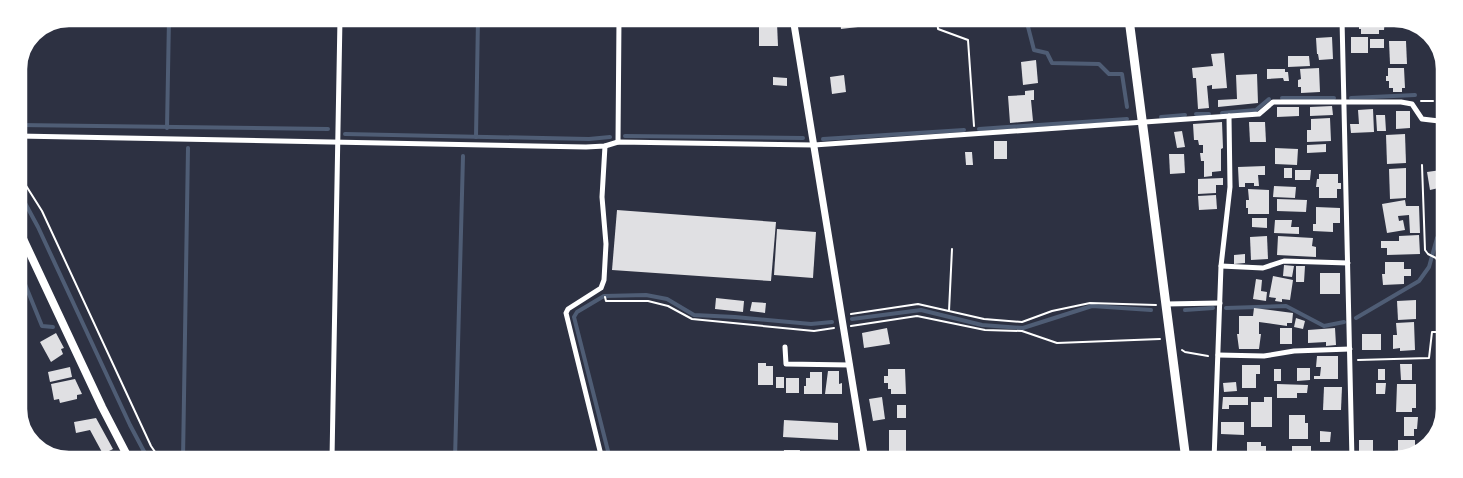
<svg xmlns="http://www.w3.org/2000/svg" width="1463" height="478" viewBox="0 0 1463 478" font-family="'Exo 2',sans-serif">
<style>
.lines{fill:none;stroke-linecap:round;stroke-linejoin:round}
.stream{stroke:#4f5d75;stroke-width:4}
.building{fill:#e0e0e3}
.path{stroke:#fff;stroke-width:2}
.minor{stroke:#fff;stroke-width:5}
.tertiary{stroke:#fff;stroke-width:7}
.secondary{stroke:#fff;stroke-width:8}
.primary{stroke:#fff;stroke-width:9}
.rim{fill:none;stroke:#fff;stroke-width:2.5}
</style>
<rect width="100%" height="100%" fill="#2d3142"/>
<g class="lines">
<g class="stream">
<polyline points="1026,19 1034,50 1047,53 1052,63 1099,64 1109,74 1122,74 1127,107"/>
<polyline points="1282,98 1334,98"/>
<polyline points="1351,98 1415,95"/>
<polyline points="1222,113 1256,110 1269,99"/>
<polyline points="1196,114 1209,114"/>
<polyline points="1161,117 1185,115"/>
<polyline points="18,125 328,129"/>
<polyline points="167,128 169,18"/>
<polyline points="979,129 1127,119"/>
<polyline points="345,134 589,139 610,137"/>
<polyline points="625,136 803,138"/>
<polyline points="476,137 478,18"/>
<polyline points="823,139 964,130"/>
<polyline points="18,190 38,227 130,425 148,459"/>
<polyline points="18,267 42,326 53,327"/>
<polyline points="1226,308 1286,306 1324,326 1344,322"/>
<polyline points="1185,310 1213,308"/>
<polyline points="1356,318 1419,281 1429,267 1437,238 1445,230"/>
<polyline points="852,319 921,310 982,325 1023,328 1092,306 1151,310"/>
<polyline points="183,459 188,148"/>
<polyline points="455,459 463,156"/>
<polyline points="610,459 574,317 577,312 604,296 646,295 667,299 694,315 735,317 811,324 832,322"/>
</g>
</g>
<g class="building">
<polygon points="840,19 857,19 858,27 841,29"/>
<polygon points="1364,19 1385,19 1384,30 1379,30 1379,34 1361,34 1361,29 1359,29 1359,20"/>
<polygon points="759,23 777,23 778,46 759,46"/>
<polygon points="1332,37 1333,59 1319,60 1318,54 1317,54 1316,38"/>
<rect x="1351" y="37" width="17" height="16"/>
<rect x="1370" y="39" width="14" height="9"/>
<polygon points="1389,41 1406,41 1407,64 1390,64"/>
<polygon points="1224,53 1227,88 1212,89 1212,85 1207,86 1209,108 1198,109 1196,78 1193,78 1192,68 1213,66 1211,54"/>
<polygon points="1288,56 1309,56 1310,66 1288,67"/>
<polygon points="1036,60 1038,83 1023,85 1021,62"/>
<polygon points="1319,68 1320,92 1301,93 1301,87 1298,87 1298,80 1301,79 1300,69"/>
<polygon points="1388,68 1404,68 1405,88 1402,88 1402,92 1393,92 1393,88 1389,88 1389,81 1386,81 1386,76 1388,76"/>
<polygon points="1267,69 1285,69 1285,72 1288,72 1289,81 1284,81 1283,78 1267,79"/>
<polygon points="1257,74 1258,103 1218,107 1218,100 1237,99 1236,75"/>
<polygon points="844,75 846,92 832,94 830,77"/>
<polygon points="773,77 787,78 787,86 773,85"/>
<polygon points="1034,90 1034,100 1031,100 1033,121 1010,123 1008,96 1025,95 1025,91"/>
<polygon points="1438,93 1445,93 1445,107 1439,107"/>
<polygon points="1332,106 1333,115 1310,116 1310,107"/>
<polygon points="1277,107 1299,107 1299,116 1277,117"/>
<polygon points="1373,109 1374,132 1351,133 1350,124 1359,124 1358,110"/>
<polygon points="1396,111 1410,111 1410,128 1396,129"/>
<polygon points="1376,115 1385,115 1386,131 1377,131"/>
<polygon points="1330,118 1331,141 1307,142 1307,130 1311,130 1311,119"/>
<polygon points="1222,122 1223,148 1221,149 1221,171 1212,172 1212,176 1204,177 1204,161 1201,161 1200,153 1203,153 1203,145 1199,145 1198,140 1194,140 1193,124"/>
<polygon points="1249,122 1265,122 1266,142 1250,142"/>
<polygon points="1442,130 1445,130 1445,146 1444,146"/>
<polygon points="1182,131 1185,147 1177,148 1174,132"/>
<polygon points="1405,134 1406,163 1387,164 1386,135"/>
<rect x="994" y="141" width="13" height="18"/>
<polygon points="1326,144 1326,152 1307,153 1307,145"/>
<polygon points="1275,148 1298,149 1297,165 1275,164"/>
<polygon points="965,152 972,152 973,165 966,165"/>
<polygon points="1169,154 1184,154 1185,173 1170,174"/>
<polygon points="1442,156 1445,156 1445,169 1444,169"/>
<polygon points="1265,166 1265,175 1258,175 1259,186 1254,186 1254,183 1245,183 1245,187 1239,187 1238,167"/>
<rect x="1284" y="168" width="8" height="10"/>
<polygon points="1406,168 1406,198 1390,199 1389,169"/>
<polygon points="1295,170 1311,170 1310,180 1295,180"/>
<polygon points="1441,170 1443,187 1430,190 1427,172"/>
<polygon points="1319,174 1338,174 1338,183 1341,183 1341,189 1337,189 1337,198 1319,198 1319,187 1316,187 1317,179 1319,179"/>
<polygon points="1223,178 1223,185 1216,185 1216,193 1198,194 1198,179"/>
<polygon points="1274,186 1296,187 1295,198 1273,197"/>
<polygon points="1248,189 1269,190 1269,214 1248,214 1248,208 1246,208 1246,200 1249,200"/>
<polygon points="1216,195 1217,209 1199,210 1198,196"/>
<polygon points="1277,199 1307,200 1306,212 1277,211"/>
<polygon points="1405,200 1406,206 1419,206 1420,233 1410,233 1409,215 1398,216 1399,221 1403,220 1405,230 1387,233 1382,204"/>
<polygon points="1316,207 1340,208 1340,223 1333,223 1333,232 1313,231 1313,224 1316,224"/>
<polygon points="617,210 776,222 771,281 612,270"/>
<polygon points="1252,218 1267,218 1267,228 1252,227"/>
<polygon points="1275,220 1292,220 1291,227 1299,227 1299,234 1274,233"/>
<polygon points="777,229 816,232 813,278 774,275"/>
<polygon points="1419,235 1420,254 1387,255 1387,248 1381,248 1381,241 1399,241 1399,236"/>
<polygon points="1267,236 1268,259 1251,260 1250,237"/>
<polygon points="1278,236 1313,238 1312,246 1316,247 1316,257 1277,255"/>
<polygon points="1245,254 1245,263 1234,264 1234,255"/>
<polygon points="1385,262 1404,262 1404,269 1411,269 1411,276 1404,276 1404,284 1383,285 1382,274 1385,274"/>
<polygon points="1284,265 1294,266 1292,277 1283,276"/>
<polygon points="1296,266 1305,266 1304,282 1296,282"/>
<rect x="1320" y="273" width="20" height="21"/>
<polygon points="1273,276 1293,280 1290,300 1282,299 1282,302 1275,301 1276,298 1269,297"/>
<polygon points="1256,279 1262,280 1261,291 1267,292 1266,301 1253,299"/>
<polygon points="716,298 744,301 743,312 715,309"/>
<polygon points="1416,300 1416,319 1398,320 1397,301"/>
<polygon points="752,302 766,303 765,313 750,311"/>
<polygon points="1254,308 1293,313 1292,323 1287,323 1287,326 1259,322 1259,334 1261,334 1259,349 1239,349 1237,334 1239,334 1239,316 1253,316"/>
<polygon points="1296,318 1305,321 1303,329 1294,327"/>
<polygon points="1414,322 1415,350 1400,351 1400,348 1393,349 1393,335 1397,335 1396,323"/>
<polygon points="887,328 890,344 864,348 862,333"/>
<rect x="1280" y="328" width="12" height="16"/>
<polygon points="1335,328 1336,345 1326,346 1326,342 1308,343 1308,330"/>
<polygon points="56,333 64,348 61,349 63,354 51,362 40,342"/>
<rect x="1362" y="334" width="19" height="16"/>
<polygon points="1317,356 1338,356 1338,379 1314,379 1314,376 1320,376 1321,367 1316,367"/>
<polygon points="758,363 766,363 766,366 773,366 773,385 758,385"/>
<polygon points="1400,364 1412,364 1412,380 1401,380"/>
<polygon points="1242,365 1260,365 1260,374 1256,374 1256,388 1242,388"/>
<polygon points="70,367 72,377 50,382 48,372"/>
<polygon points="1297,368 1310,368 1310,380 1297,381"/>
<polygon points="888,369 905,369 906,394 891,394 891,389 888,389 888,383 884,383 884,376 888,376"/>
<rect x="1274" y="369" width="7" height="12"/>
<rect x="1378" y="369" width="7" height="11"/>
<polygon points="828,371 839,371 839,384 842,383 842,394 825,394"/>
<polygon points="810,372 822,372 822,394 804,394 804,386 806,386 806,378 810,378"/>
<rect x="776" y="377" width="8" height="11"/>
<rect x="786" y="378" width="13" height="15"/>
<polygon points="75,379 82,394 77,395 77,399 60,403 59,399 54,400 51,384"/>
<polygon points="1236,382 1237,391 1224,392 1223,383"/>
<polygon points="1376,383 1386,383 1385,394 1376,394"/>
<polygon points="1277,384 1308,385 1307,393 1297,393 1297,398 1277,398"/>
<polygon points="1397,384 1416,384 1416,408 1412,408 1412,412 1396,412"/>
<polygon points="1324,387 1342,387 1341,410 1323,410"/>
<polygon points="882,397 885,419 873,421 869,399"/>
<polygon points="1223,397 1248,397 1248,405 1229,405 1229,409 1222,409"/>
<polygon points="1264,397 1272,397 1272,427 1251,427 1251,402 1264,402"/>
<rect x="897" y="405" width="9" height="13"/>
<polygon points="1289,415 1305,415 1305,423 1308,423 1308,439 1289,439"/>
<polygon points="1404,417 1418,417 1417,429 1414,429 1414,436 1404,436"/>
<polygon points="96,418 113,449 103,454 90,430 76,433 74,422"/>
<polygon points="784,420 838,423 838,440 783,437"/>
<polygon points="1221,422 1244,422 1244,435 1221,434"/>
<rect x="889" y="430" width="17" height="30"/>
<polygon points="1320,431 1331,432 1330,442 1320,442"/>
<rect x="1359" y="440" width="14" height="11"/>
<polygon points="1398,440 1415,440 1415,453 1398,459"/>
<polygon points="1247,442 1261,442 1261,446 1266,446 1266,453 1261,453 1261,460 1247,460"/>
<rect x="1292" y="446" width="19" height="14"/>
<polygon points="784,450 800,450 799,460 783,460"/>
<polygon points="1315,458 1343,459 1343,460 1315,460"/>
</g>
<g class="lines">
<g class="path">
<polyline points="937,19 938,29 968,40 974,126"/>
<polyline points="1421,101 1433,101"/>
<polyline points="1422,165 1425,250 1428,254 1436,258 1444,273"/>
<polyline points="18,173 42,211 151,446 160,459"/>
<polyline points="605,297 606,301 648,301 668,306 692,319 814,331 834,328"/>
<polyline points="949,311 952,249"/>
<polyline points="851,314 918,304 984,319 1022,322 1052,311 1090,303 1156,305"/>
<polyline points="851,326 917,316 985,330 1022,331 1057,343 1160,339"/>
<polyline points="1182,350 1185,352 1208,356"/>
<polyline points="1358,360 1429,358 1432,332 1444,332"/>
</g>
<g class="minor">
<polyline points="1342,19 1352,460"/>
<polyline points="18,136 586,147 605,146 618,142 814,145 1259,114 1273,102 1401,102 1412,104 1422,119 1439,121 1445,119"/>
<polyline points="618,142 619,18"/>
<polyline points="1221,266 1263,268 1284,261 1348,263"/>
<polyline points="1166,304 1220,303"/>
<polyline points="785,347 786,364 850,365"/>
<polyline points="1218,355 1264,356 1294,351 1350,349"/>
<polyline points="332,459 340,18"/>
<polyline points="602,459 566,313 568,309 601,288 604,280 606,244 602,197 605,146"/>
<polyline points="1214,460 1221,266 1230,187 1229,116"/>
</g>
<polyline class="tertiary" points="793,18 865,460"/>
<polyline class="secondary" points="18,228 102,407 129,459"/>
<polyline class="primary" points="1129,19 1186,460"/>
</g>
<path d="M0 0H1463V478H0ZM69 26H1394A43 43 0 0 1 1437 69V409A43 43 0 0 1 1394 452H69A43 43 0 0 1 26 409V69A43 43 0 0 1 69 26Z" fill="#fff" fill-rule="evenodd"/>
<path class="rim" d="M69 26H1394A43 43 0 0 1 1437 69V409A43 43 0 0 1 1394 452H69A43 43 0 0 1 26 409V69A43 43 0 0 1 69 26Z"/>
</svg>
